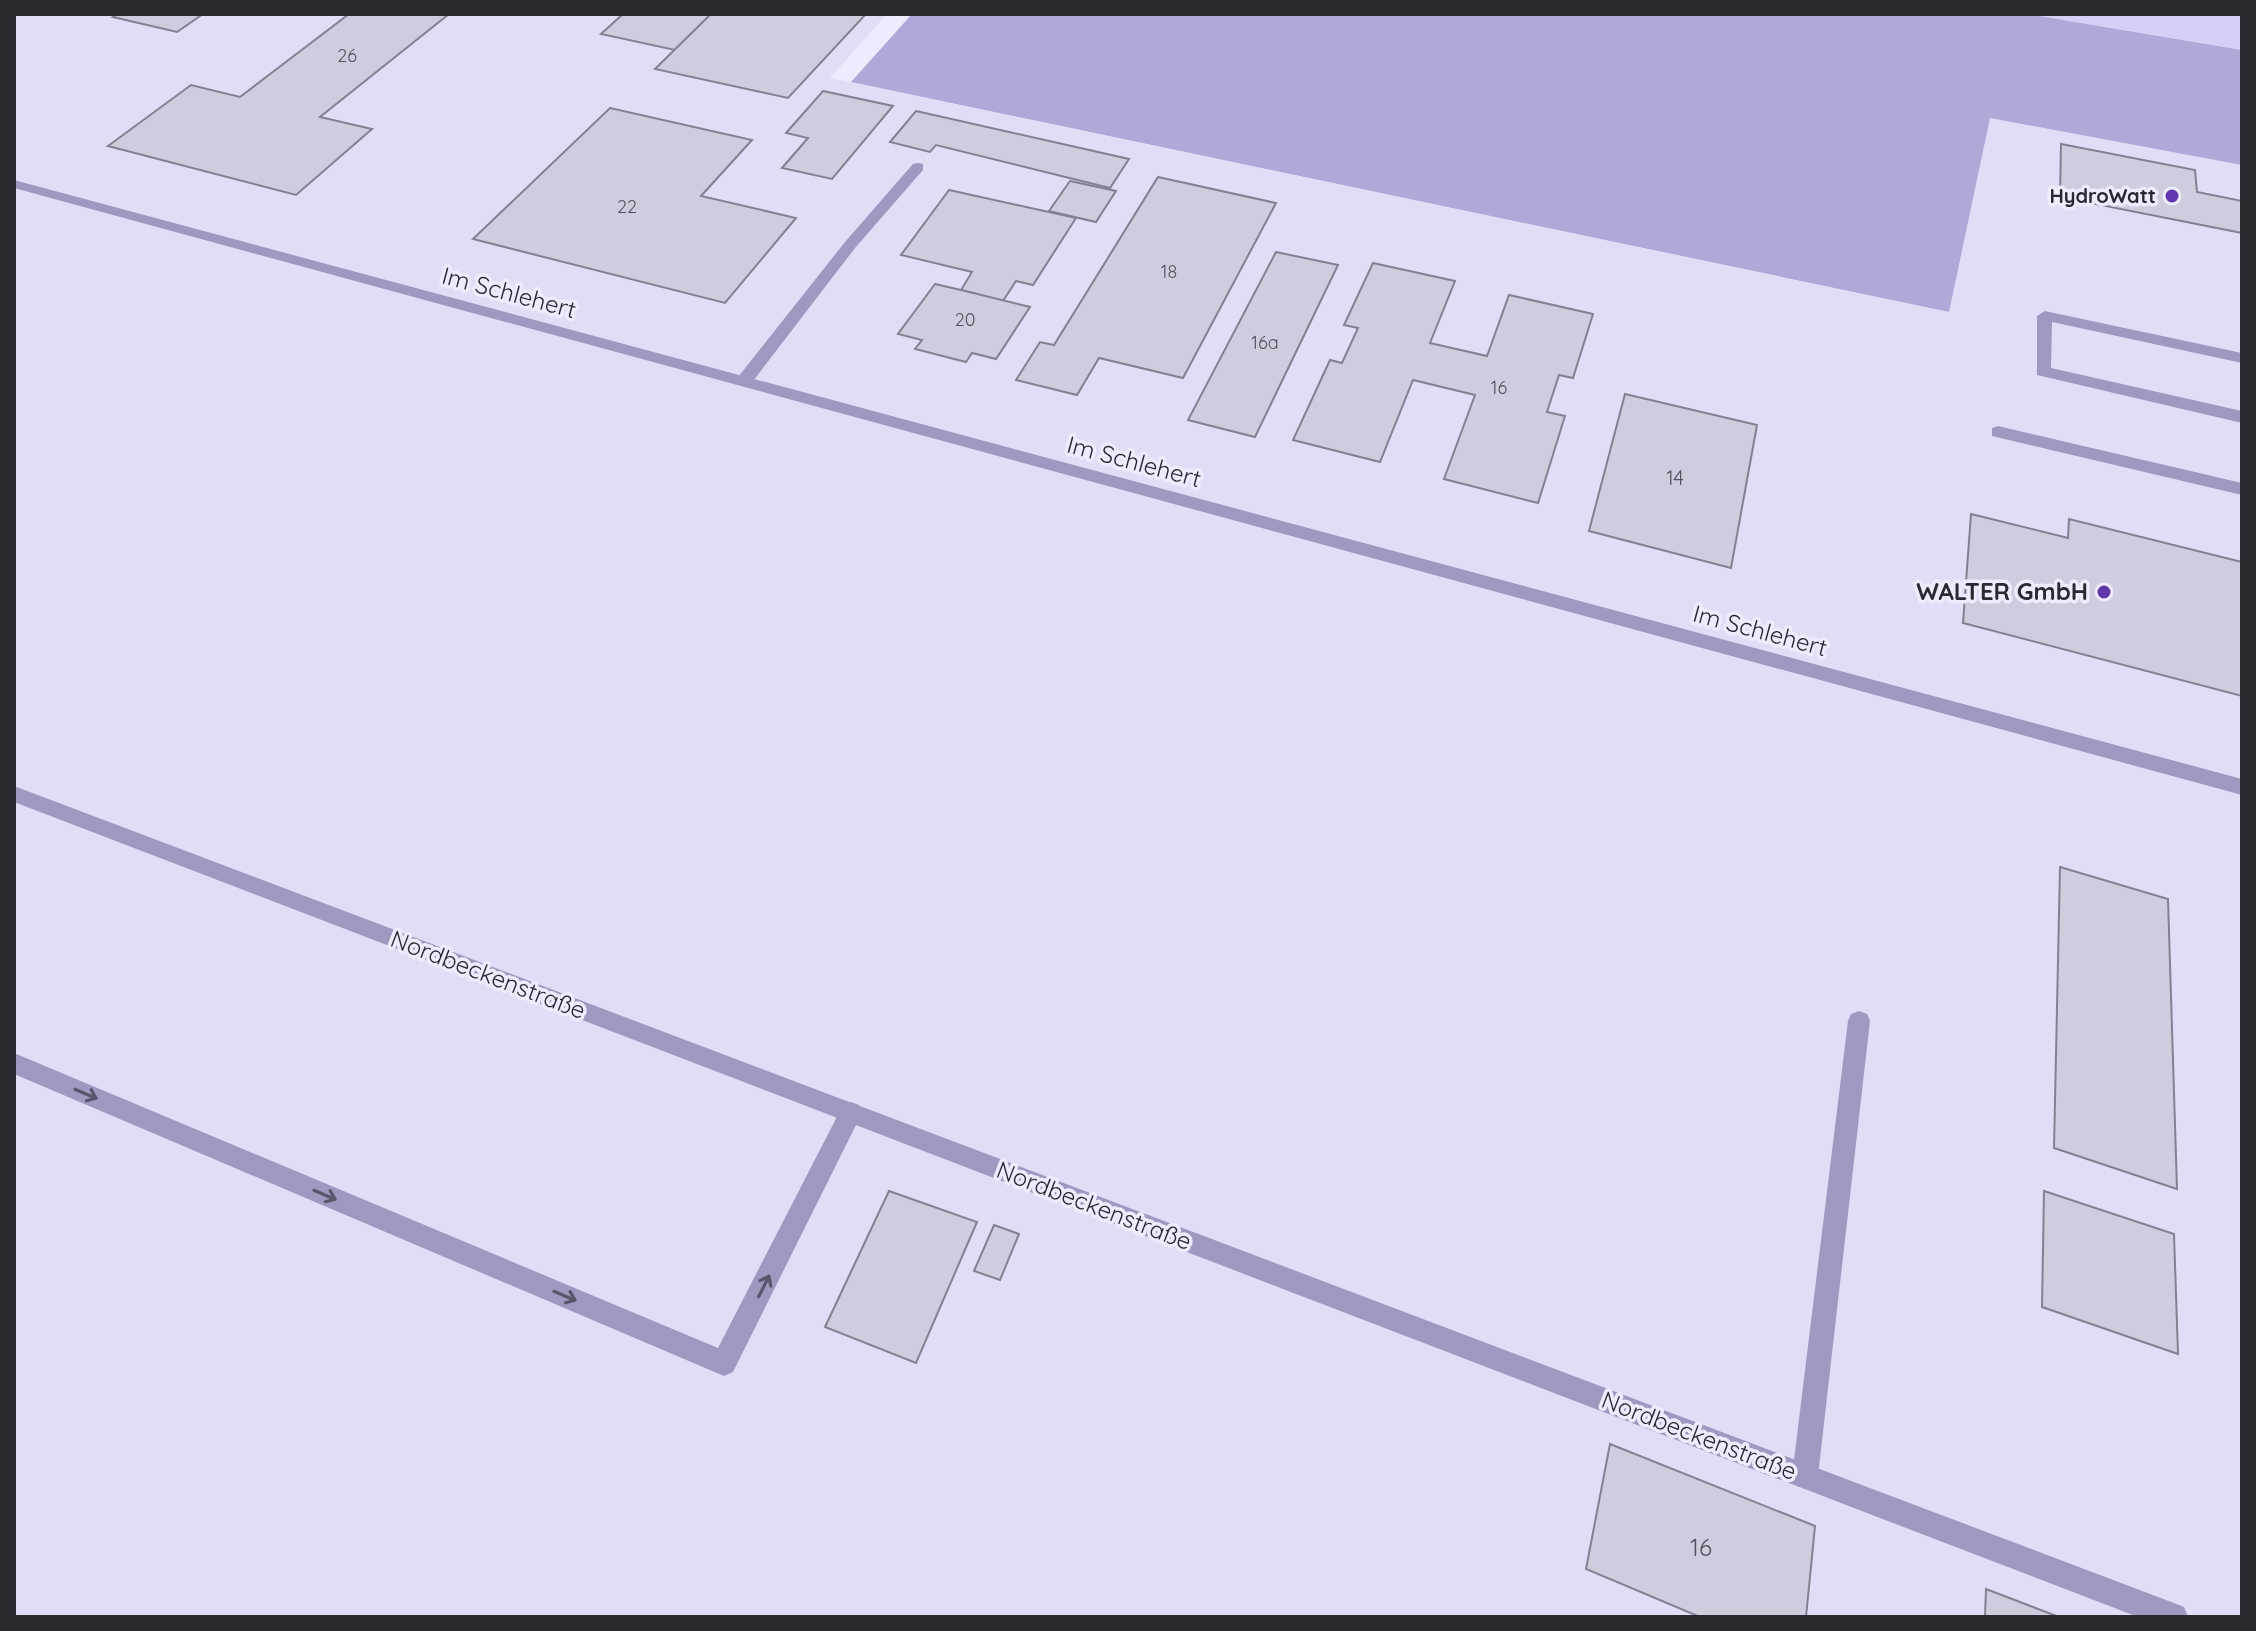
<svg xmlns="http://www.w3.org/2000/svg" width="2256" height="1631" viewBox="0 0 2256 1631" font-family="Quicksand,sans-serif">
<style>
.built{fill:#e2ddf7}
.green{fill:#d7cff8}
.forest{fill:#b2a7d9}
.building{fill:#cfccde;stroke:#848091;stroke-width:2}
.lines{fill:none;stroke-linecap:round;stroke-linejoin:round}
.service{fill:#a198c1;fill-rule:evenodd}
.minor{fill:#a198c1;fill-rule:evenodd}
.oneway{stroke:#5a556a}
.poi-dot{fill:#6135ad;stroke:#efebfe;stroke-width:3}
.labels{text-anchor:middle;stroke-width:7;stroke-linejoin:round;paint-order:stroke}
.far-number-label{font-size:18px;fill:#53525c}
.far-poi-label{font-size:20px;font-weight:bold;fill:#2a2930;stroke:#efebfe;text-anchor:end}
.number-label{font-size:20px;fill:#53525c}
.street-label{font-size:24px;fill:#2a2930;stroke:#efebfe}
.poi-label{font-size:24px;font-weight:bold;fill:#2a2930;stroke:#efebfe;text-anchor:end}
.near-number-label{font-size:24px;fill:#53525c}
</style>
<rect width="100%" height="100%" fill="#efebfe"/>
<polygon class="built" points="14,14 887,14 830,78 1948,312 1990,117 2242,165 2242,1617 14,1617"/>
<polygon class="green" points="2028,14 2242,14 2242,50"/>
<polygon class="forest" points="912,14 2028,14 2242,50 2242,165 1990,118 1949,312 851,82"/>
<g class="building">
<polygon points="118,14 203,14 177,32 113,17"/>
<polygon points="349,14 449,14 320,117 372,129 296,195 108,146 191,85 240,97"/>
<polygon points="623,14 711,14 675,50 601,34"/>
<polygon points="711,14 866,14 788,98 655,69"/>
<polygon points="823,91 893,106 832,179 782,168 808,138 786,133"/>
<polygon points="610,108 752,140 701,196 796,218 725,303 473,239"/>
<polygon points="916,111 1129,159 1110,188 936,145 930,152 890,142"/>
<polygon points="2061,144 2195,170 2197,192 2242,201 2242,233 2060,197"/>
<polygon points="1158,177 1276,203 1183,378 1099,358 1077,395 1016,380 1040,342 1054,345"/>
<polygon points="1070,181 1116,191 1096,222 1049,211"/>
<polygon points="949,190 1076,218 1033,285 1016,281 1003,301 961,290 972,272 901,255"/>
<polygon points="1276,252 1338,265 1255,437 1188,420"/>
<polygon points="1373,263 1455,281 1430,343 1487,356 1509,295 1593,314 1573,378 1559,375 1547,412 1565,416 1538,503 1444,479 1475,395 1413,380 1380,462 1293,440 1330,360 1342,363 1358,328 1344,325"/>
<polygon points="935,284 961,290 1030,307 996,359 972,353 966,362 915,349 922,340 898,334"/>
<polygon points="1625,394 1757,425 1731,568 1589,531"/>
<polygon points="1971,514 2068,538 2069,519 2242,562 2242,696 1963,623"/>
<polygon points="2060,867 2168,899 2177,1189 2054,1148"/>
<polygon points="889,1191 977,1222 916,1363 825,1327"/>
<polygon points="2044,1191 2174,1234 2178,1354 2042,1307"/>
<polygon points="994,1225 1019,1234 1000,1280 974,1271"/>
<polygon points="1610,1444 1815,1526 1806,1617 1700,1617 1586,1569"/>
<polygon points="1986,1589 2059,1617 1985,1617"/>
</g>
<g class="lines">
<g class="service">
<polygon points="918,163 923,164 923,170 855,248 750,385 738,385 738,377 845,242 913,164"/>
<polygon points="2045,311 2242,353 2242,363 2052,322 2051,368 2242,411 2242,423 2037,375 2037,316"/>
<polygon points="1998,426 2242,483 2242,495 1992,436 1992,428"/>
<polygon points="1859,1011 1867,1014 1870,1021 1818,1476 1814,1485 1805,1489 1796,1485 1792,1476 1848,1021 1851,1014"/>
<polygon points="14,1053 718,1348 843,1105 851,1102 859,1105 862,1113 733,1372 724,1376 14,1074"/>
</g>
<g class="minor">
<polygon points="14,180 2242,779 2242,795 14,188"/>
<polygon points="14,786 2174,1603 2184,1607 2188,1617 2138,1617 14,802"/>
</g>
</g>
<defs><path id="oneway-shaft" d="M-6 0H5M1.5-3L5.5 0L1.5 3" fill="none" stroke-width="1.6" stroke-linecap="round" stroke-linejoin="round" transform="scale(2)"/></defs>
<g class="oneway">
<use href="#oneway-shaft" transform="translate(86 1094) rotate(23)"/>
<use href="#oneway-shaft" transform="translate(325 1195) rotate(23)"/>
<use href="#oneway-shaft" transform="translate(764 1286) rotate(-63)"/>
<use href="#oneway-shaft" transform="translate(565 1296) rotate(23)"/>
</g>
<g class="poi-dot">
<circle cx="2172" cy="196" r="8"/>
<circle cx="2104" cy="592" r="8"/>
</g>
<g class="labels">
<g class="far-number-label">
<text x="347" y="62">26</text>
<text x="627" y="213">22</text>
<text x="1169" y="278">18</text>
<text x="965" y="326">20</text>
<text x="1265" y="349">16a</text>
<text x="1499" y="394">16</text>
</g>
<g class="far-poi-label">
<text x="2156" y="203">HydroWatt</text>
</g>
<g class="number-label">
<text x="1675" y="485">14</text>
</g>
<g class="street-label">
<text transform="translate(509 293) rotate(15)" y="8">Im Schlehert</text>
<text transform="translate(1134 462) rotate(15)" y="8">Im Schlehert</text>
<text transform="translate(1760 631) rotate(15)" y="8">Im Schlehert</text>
<text transform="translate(488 975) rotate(21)" y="8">Nordbeckenstraße</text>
<text transform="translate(1094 1206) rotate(21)" y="8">Nordbeckenstraße</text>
<text transform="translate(1699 1436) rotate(21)" y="8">Nordbeckenstraße</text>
</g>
<g class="poi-label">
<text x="2088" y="600">WALTER GmbH</text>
</g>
<g class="near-number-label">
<text x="1701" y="1556">16</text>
</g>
</g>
<rect width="2256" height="1631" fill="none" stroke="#2a2930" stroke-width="32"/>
</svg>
